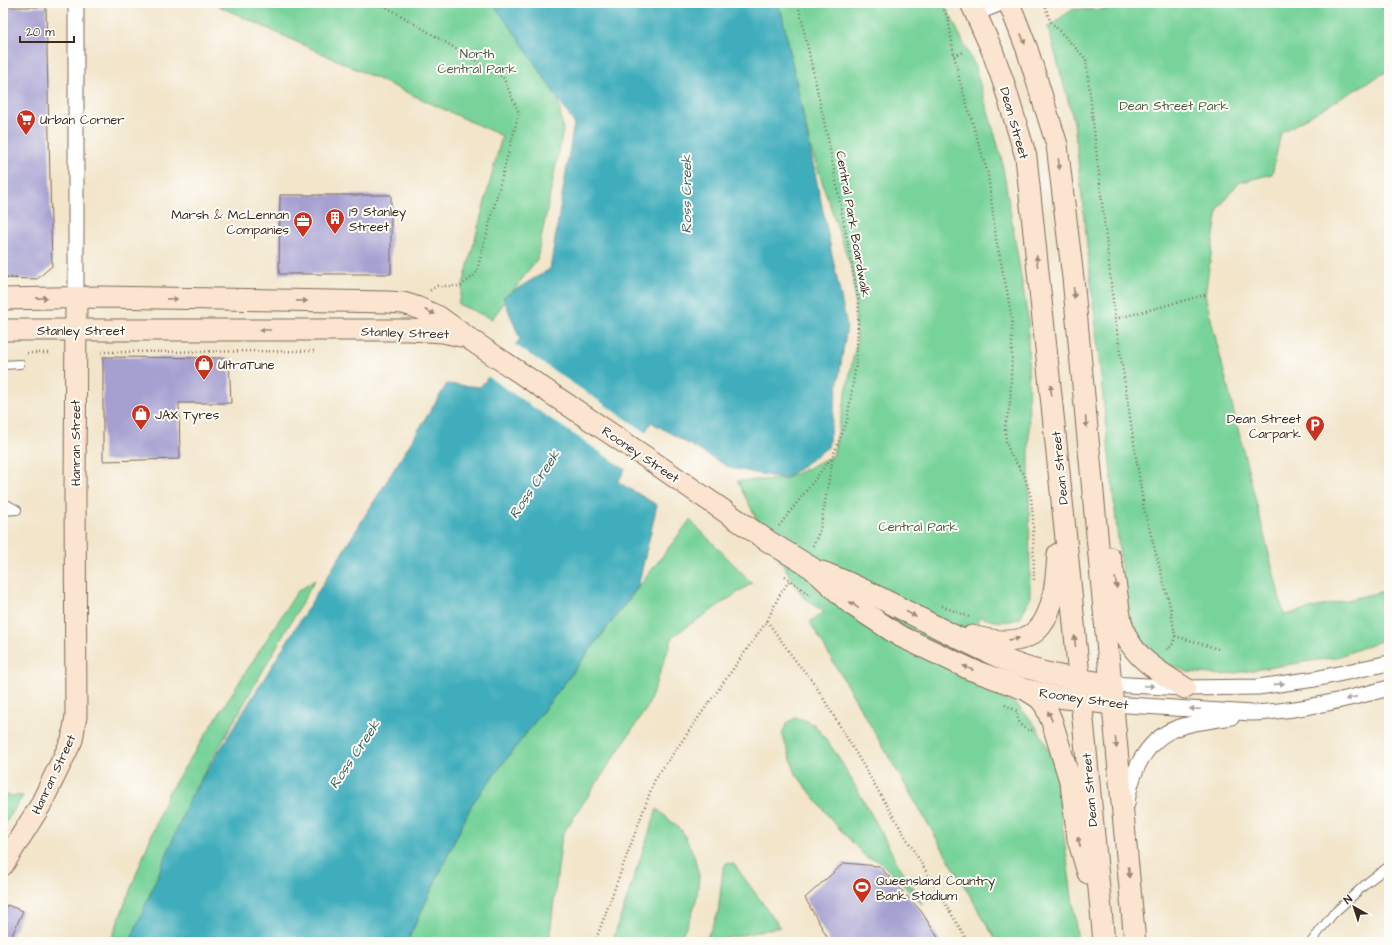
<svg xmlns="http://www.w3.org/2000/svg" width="1392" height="945" viewBox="0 0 1392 945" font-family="'Architects Daughter',sans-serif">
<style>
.green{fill:#78d39a;stroke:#5a7e5c}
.water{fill:#3fadbc;stroke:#3d6c6d}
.pier{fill:#f2e5ca}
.building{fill:#a6a0d1}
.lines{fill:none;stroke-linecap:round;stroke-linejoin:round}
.lane-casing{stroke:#7b6b5a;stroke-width:10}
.street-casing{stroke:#7b6b5a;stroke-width:17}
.secondary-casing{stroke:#7b6b5a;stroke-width:23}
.path{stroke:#7b6b5a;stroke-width:2.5;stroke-dasharray:1 3;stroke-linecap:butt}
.lane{stroke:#fff;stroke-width:8}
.street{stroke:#fff;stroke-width:15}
.secondary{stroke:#fce5d0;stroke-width:21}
.oneway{fill:#9c8877}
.oneway2{fill:#a79f9a}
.labels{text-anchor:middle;stroke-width:4;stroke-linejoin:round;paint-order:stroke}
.park-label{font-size:13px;fill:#4d5d43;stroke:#fdfcf7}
.poi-label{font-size:13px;fill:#3b2a1e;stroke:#fdfcf7;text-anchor:start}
.street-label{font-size:13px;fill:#3b2a1e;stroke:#fdfcf7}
.water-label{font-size:14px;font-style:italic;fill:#3d5e5d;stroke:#fdfcf7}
</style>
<rect width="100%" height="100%" fill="#fdfcf7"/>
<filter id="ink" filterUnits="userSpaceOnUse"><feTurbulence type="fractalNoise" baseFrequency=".025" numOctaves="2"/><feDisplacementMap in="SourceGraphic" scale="8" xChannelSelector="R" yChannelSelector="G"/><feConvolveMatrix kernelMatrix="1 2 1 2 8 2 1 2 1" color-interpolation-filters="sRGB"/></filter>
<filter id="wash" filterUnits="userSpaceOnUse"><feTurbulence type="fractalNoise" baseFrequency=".012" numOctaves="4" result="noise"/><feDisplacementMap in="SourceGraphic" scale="16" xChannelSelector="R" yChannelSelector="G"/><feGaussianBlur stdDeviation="0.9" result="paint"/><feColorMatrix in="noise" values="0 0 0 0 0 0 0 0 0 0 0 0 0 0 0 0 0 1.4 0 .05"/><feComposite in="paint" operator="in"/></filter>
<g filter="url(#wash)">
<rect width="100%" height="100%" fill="#f2e5ca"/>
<g class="green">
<polygon points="212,3 508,3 554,74 563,130 537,259 492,319 458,304 502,136"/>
<path d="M777,3H944L974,64L1001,156L1028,318L1030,599L1020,618C1004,624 997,622 980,617L959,677C977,684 996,691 1012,702C1033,716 1044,739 1054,762L1078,942H997L810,622L824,612L803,597L768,541L737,481L785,479L833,456L857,339L853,274L810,146L782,14Z"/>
<polygon points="1130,3 1389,3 1389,70 1281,133 1272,174 1238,183 1218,209 1205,295 1284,615 1389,590 1389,638 1337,657 1222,675 1188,672 1167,664 1151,651 1138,634 1125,606 1074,122 1048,27 1073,9 1101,10"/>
<polygon points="690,520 752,583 673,636 648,706 562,835 549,942 407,942 472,804"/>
<polygon points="315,580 191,796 130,942 110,942 167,795 297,592"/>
<polygon points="795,718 802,719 815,725 838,756 878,826 894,857 923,905 878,860 867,858 834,823 796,774 782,734 787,723"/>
<polygon points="3,795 23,796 3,827"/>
<polygon points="657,809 682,831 694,855 699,876 697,896 692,915 681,936 674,942 612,942"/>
<polygon points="726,863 734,864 780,927 711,942 705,942 718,913 723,869"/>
</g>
<polygon class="water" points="492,3 777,3 782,14 786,34 847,326 828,447 785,479 730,468 651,422 618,482 657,505 638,587 472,804 407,942 130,942 191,796 447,384 480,387 520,339 503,297 550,269 574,123 514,32"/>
<polygon class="pier" points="514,344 647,433 627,470 487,376"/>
<g id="blocks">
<g class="building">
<polygon points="3,7 46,7 52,266 37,279 3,278"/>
<polygon points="280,195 391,195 391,274 279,274"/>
<polygon points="103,357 229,358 231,403 179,403 180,459 103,461"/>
<polygon points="844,863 879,866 921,911 941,942 830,942 805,898"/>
<polygon points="7,905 23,911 9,942 3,942 3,915"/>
</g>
</g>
</g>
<g filter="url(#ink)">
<use href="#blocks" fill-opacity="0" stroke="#7b6b5a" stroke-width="1"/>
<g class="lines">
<g class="lane-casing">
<g id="lane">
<polyline points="1388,3 1389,5"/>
<polyline points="3,365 20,364"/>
<polyline points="3,502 17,510"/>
<polyline points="3,511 16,510"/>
<polyline points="1311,942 1333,914 1369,881 1389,866"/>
</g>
</g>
<g class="street-casing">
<g id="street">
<polyline points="76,3 76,298"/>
<polyline points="976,13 1001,3"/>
<polyline points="1110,684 1185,688 1258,687 1315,679 1389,663"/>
<path d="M1112,704L1252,713C1299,711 1344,700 1389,688"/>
<path d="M1127,804C1128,790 1132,778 1138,765C1160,722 1189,725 1232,717"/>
</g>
</g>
<g class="secondary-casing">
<g id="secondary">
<polyline points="971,3 992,50 1004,84 1026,157 1066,539 1104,942"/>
<polyline points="1009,3 1027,49 1057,145 1073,278 1135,942"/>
<polyline points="3,299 102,297 388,302 403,303 416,307 439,317 471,340 653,462 768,541 812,568 851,604 900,636 972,670 1027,690 1058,697 1112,704"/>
<polyline points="3,330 410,330 443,332 461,336"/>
<path d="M1110,558C1116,579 1117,600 1121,621C1127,654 1159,672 1185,688"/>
<path d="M822,572C885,596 943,634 1006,660C1039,674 1075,679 1110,684"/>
<path d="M972,636C1046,656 1054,615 1058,554"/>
<polyline points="1028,691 1039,698 1045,705 1052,722 1071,784 1078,839 1088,873"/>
<polyline points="3,865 40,806 72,740 76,716 75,491 76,298"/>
</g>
</g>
<g class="path">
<polyline points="380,3 503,77 519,113 476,274 461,286 437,286 429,291"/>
<polyline points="940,3 948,18 954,55 960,82 988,174 996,239 1007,291 1012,321 1012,353 1010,404 1005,427 1006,443 1012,457 1024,474 1031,497 1033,518 1034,582"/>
<polyline points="1044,3 1050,21 1086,59 1115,319 1144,509 1171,610 1175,636 1172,646 1164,651"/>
<polyline points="954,55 965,52"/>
<polyline points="3,277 16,278"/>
<polyline points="1115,319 1205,295"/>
<polyline points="101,352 317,351"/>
<polyline points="27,353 50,353"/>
<polyline points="779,526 833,456 847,421 856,364 859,303 828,139 798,3"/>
<polyline points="813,546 820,530 833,457"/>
<polyline points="785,576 811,596"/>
<polyline points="942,606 969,617"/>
<polyline points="767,621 798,664 812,680 822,696 968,942"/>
<polyline points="1175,636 1219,649"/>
<path d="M1005,705L1017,711C1017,723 1023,732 1035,730"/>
<polyline points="595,942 655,779 767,621 779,596 790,580"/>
</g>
<use href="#lane" class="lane"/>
<use href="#street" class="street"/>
<use href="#secondary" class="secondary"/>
</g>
<defs><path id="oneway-solid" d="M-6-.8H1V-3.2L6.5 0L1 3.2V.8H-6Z"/></defs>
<g class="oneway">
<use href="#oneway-solid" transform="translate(1023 39) rotate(69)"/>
<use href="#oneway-solid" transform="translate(1059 164) rotate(83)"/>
<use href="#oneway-solid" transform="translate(1037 261) rotate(-96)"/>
<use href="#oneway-solid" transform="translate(1074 293) rotate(85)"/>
<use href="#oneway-solid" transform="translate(42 298) rotate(-1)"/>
<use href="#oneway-solid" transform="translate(172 299) rotate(1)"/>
<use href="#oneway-solid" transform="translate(302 301) rotate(1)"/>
<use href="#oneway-solid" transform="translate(430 312) rotate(25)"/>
<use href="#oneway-solid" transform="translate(265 330) rotate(180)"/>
<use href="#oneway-solid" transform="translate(1051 390) rotate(-96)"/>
<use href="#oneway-solid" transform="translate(1086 422) rotate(85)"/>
<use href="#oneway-solid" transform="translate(1116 583) rotate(82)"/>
<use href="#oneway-solid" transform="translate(854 605) rotate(-144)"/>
<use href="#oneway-solid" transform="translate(911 614) rotate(28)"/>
<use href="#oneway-solid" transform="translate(1014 639) rotate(-9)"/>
<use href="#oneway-solid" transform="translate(1075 641) rotate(-95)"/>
<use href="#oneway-solid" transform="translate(968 668) rotate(-156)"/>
<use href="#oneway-solid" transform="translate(1050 716) rotate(-113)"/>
<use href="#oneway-solid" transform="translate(1116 743) rotate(84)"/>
<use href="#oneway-solid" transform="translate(1079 842) rotate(-104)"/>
<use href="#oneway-solid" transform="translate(1129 872) rotate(85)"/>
</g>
<g class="oneway2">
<use href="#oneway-solid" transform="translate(1279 684) rotate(-7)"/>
<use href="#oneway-solid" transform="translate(1149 686) rotate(3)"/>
<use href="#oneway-solid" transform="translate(1351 698) rotate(167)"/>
<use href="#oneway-solid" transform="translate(1195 709) rotate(-177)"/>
</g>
</g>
<defs>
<g id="supermarket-pin" transform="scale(1)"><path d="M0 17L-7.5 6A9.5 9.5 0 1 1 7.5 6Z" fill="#c8321e" stroke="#fdfcf7"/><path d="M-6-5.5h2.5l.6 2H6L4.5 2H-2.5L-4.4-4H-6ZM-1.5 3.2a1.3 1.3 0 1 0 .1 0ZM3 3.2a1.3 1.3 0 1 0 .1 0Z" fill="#fff"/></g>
<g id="building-pin" transform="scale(1)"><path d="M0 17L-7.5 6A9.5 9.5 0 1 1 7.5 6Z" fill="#c8321e" stroke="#fdfcf7"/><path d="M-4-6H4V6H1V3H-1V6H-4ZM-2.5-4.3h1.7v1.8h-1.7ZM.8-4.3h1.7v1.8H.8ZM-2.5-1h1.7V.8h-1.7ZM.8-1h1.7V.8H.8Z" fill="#fff"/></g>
<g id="office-pin" transform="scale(1)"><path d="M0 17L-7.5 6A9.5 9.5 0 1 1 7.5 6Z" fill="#c8321e" stroke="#fdfcf7"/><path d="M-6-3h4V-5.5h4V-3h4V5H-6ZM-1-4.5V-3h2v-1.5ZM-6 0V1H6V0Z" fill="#fff"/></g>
<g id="shop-pin" transform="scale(1)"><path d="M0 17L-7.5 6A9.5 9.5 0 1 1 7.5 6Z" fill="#c8321e" stroke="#fdfcf7"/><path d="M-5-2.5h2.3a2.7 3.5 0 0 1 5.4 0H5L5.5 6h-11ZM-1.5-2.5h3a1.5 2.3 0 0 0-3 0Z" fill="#fff"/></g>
<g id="parking-pin" transform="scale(1)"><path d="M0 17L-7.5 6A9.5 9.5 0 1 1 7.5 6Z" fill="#c8321e" stroke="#fdfcf7"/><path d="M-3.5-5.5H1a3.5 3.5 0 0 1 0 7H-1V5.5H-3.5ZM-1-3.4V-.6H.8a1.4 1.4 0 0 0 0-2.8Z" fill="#fff"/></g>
<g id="stadium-pin" transform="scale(1)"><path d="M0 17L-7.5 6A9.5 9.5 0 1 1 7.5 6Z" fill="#c8321e" stroke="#fdfcf7"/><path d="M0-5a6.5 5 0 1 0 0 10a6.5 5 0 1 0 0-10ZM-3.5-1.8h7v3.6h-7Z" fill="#fff"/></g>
</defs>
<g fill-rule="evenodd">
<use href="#supermarket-pin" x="26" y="119"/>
<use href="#building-pin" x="335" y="218"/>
<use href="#office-pin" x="303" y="221"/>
<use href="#shop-pin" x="204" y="364"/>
<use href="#shop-pin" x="141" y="414"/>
<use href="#parking-pin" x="1315" y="425"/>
<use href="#stadium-pin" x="862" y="887"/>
</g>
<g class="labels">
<g class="park-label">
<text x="477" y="58">North<tspan x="477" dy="15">Central Park</tspan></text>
<text x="1174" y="110">Dean Street Park</text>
<text x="918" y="531">Central Park</text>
</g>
<g class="poi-label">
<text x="40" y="124">Urban Corner</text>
<text x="349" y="216">19 Stanley<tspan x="349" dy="15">Street</tspan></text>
<text x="289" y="219" text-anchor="end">Marsh &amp; McLennan<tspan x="289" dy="15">Companies</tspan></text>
<text x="218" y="369">UltraTune</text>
<text x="155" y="419">JAX Tyres</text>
<text x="1301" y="423" text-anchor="end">Dean Street<tspan x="1301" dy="15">Carpark</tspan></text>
<text x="876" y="885">Queensland Country<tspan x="876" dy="15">Bank Stadium</tspan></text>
</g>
<g class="street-label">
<text transform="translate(1015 123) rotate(74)" y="5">Dean Street</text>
<text transform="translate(854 224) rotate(80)" y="5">Central Park Boardwalk</text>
<text x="81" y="335">Stanley Street</text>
<text transform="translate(405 332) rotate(2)" y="5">Stanley Street</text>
<text transform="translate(75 443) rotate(-90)" y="5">Hanran Street</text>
<text transform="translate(641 454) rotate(34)" y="5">Rooney Street</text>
<text transform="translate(1059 468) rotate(-96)" y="5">Dean Street</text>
<text transform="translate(1084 698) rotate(8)" y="5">Rooney Street</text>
<text transform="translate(53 774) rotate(-65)" y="5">Hanran Street</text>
<text transform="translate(1089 790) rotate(-95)" y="5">Dean Street</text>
</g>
<g class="water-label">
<text transform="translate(686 194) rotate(-90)" y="5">Ross Creek</text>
<text transform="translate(534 484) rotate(-56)" y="5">Ross Creek</text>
<text transform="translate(354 754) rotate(-56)" y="5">Ross Creek</text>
</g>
</g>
<rect width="1392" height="945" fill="none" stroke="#fdfcf7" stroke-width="16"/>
<g transform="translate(1354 907) rotate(321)" stroke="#fdfcf7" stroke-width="3" paint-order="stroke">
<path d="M0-3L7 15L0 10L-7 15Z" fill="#3b2a1e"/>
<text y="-6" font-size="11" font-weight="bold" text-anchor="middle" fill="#3b2a1e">N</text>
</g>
<path d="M20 36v6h54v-6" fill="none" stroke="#3b2a1e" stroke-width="2"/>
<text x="26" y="36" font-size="12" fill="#3b2a1e" stroke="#fdfcf7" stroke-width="3" paint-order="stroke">20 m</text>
</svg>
